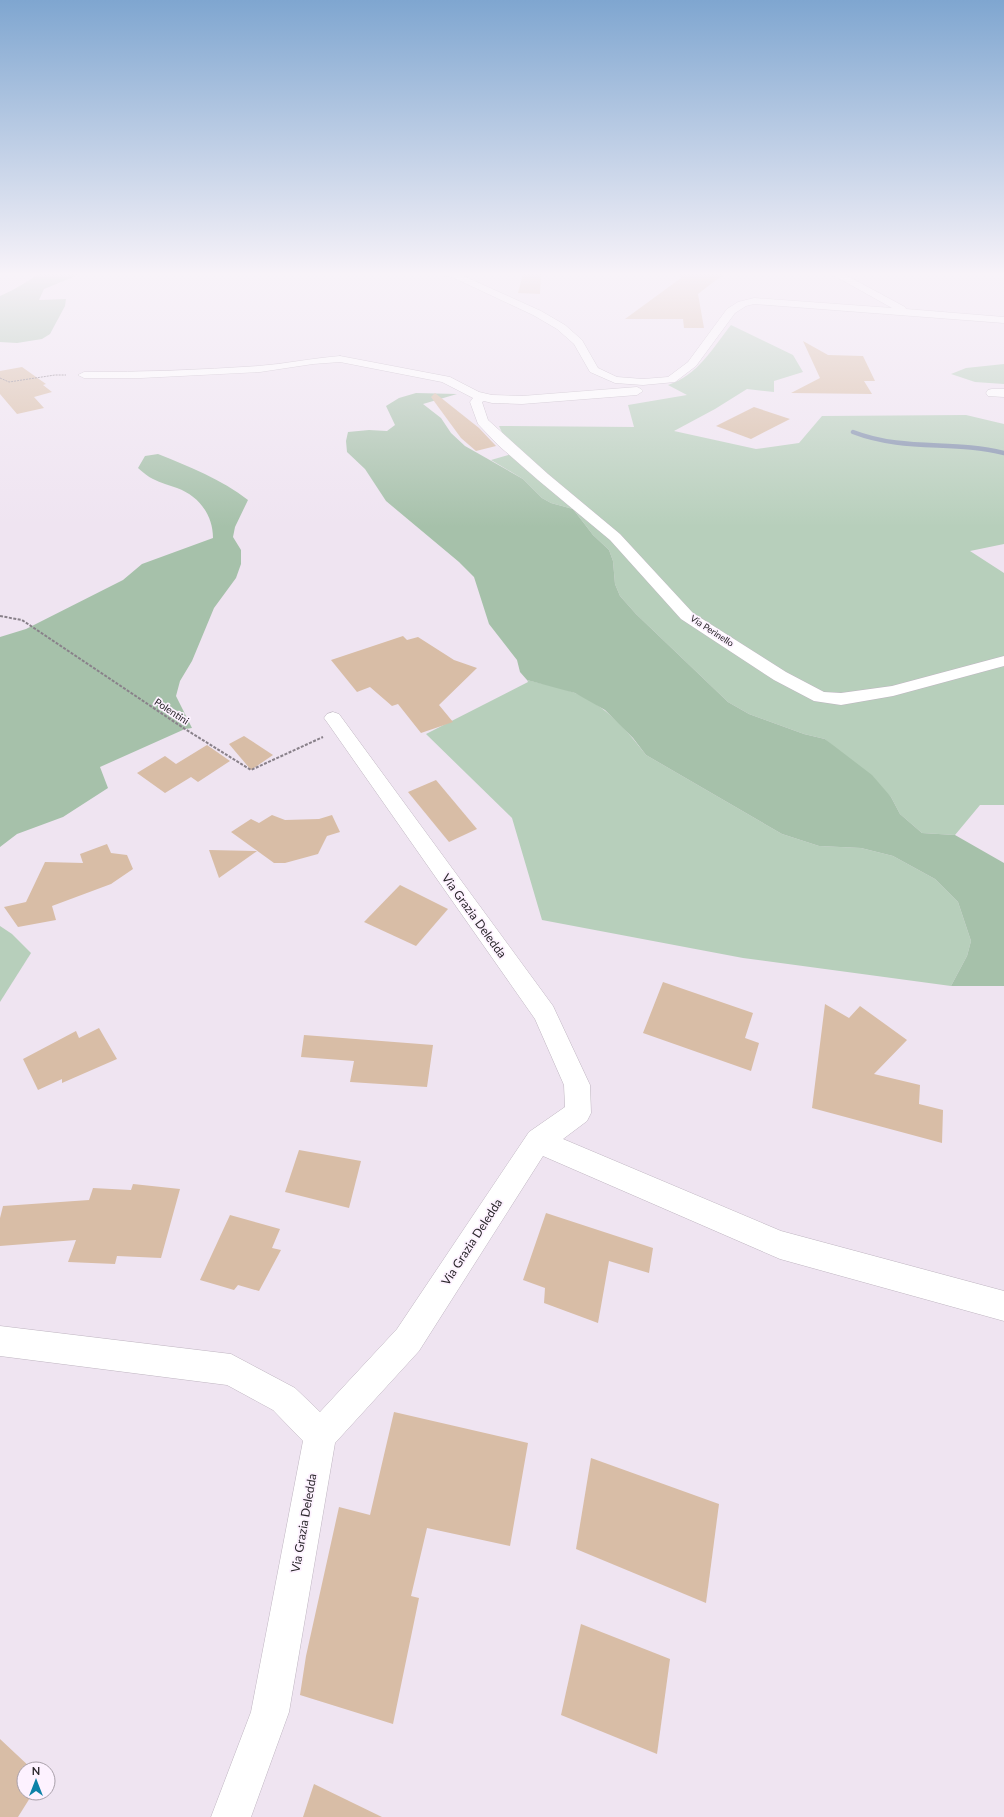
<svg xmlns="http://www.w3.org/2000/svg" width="1004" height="1817" viewBox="0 0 1004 1817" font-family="Lato,sans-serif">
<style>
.green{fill:#b7cfbb}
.forest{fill:#a6c1aa}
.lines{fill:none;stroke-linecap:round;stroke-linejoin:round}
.stream{stroke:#8392ad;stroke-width:4.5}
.building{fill:#d8bda6}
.minor-casing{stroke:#bfb5c1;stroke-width:1}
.path-far1{stroke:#89818a;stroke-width:1;stroke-dasharray:2 1;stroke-linecap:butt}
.path{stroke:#89818a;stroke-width:2;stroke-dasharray:3 1.5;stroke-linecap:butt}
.minor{fill:#fff;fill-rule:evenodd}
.labels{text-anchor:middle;stroke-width:3.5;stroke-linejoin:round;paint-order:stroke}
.far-street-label{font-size:9px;fill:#2a262b;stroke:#fdf2ff}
.street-label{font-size:10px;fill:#2a262b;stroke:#fdf2ff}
.near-street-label{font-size:12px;fill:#2a262b;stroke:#fdf2ff}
</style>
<rect width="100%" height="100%" fill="#efe4f1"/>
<g class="green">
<path d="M731,325L793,355L803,372L774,381V392L747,389L715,409L674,431L756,449L799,443L822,416L966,415L1004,424V544L970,551L1004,573V805H980L955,835L922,833L900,814L891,797L825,739L804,734L749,714L728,702L636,614L620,596L615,584L613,561L609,550L593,535L573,509L551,503L542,498L523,479L491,460L512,454L499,426L634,427L628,405L687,395L668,385C697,376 713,348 731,325Z"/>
<polygon points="1004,364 1004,384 975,382 951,374 966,368"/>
<path d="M527,680C543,684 560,687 575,693C605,705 627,730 646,755L782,834L819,846L861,848L893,856L935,879L958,902L971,941L967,956L951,986L743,958L542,920L512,818L426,734L528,682Z"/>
<polygon points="0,926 12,934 31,953 0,1002"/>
</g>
<g class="forest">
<path d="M41,273H83L44,289L39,300L66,299L65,306L50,334L42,339L17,343L0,342V296C15,290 27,281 41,273Z"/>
<polygon points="416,393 457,394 423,404 441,418 451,433 465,446 523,479 542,498 551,503 573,509 593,535 609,550 613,561 615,584 620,596 636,614 728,702 749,714 804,734 825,739 872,775 891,797 900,814 922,833 955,835 1004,863 1004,986 951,986 967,956 971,941 958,902 935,879 893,856 861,848 819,846 782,834 646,755 633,738 605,710 575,693 527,680 520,672 517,660 489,624 474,577 459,562 386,501 365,469 347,452 346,441 348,432 369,430 387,431 395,425 386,406 399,398"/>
<path d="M158,454C190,467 221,479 248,500L235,527L233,537L241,550V564L236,578L214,608L192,661L180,681L176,696L192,728L185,729L100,767L108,788L63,817L17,834L0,847V637L26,629L123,580L142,564L213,538C213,515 199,496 177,488C169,485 161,483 153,479C148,477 143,472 138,468L145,456Z"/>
</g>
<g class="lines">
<path class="stream" d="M853,432C905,452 953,440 1004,453"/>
</g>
<g class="building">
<polygon points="523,273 541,273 540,294 518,293"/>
<polygon points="680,273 725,273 698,294 704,328 684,328 683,319 625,319 681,278"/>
<polygon points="803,341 828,355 863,356 875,381 864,381 872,394 791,393 820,378"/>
<polygon points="22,367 46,384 43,385 52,392 34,397 44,408 17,414 0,394 0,371"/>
<polygon points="435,393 479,428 496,446 476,451 461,438 431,397"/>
<polygon points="754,407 790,419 751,439 716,426"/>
<polygon points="403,636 407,640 418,637 454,660 477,668 439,705 453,722 421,733 398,704 392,706 370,687 357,692 331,660"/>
<polygon points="244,736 273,755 251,770 229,744"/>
<polygon points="207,745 230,761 198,782 191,777 165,793 137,773 165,756 176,764"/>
<polygon points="436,780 477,829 449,842 408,792"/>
<polygon points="272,815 285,820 319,819 332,815 340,832 327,836 318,854 285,863 274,863 231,832 251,819 259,823"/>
<polygon points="107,844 111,853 127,855 133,869 111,884 52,906 56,920 18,927 4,907 26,902 45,862 83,863 80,854"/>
<polygon points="209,850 257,851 219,878"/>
<polygon points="400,885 448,909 416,946 364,922"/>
<polygon points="663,982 753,1013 745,1038 759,1043 751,1071 643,1033"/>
<polygon points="825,1004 849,1018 860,1006 907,1040 874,1074 920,1085 919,1104 943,1110 942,1143 812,1108"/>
<polygon points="99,1028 117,1059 62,1083 62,1079 38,1090 23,1059 76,1031 79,1038"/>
<polygon points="304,1035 433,1045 427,1087 350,1082 354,1061 301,1057"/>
<polygon points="299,1150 361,1161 349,1208 285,1192"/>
<polygon points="133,1184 180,1189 161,1258 117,1256 115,1264 68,1262 76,1240 0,1246 0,1218 3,1206 89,1200 93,1188 131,1190"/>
<polygon points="546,1213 653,1248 649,1273 609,1261 598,1323 544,1303 545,1288 523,1280"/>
<polygon points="230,1215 280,1229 272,1248 281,1250 259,1291 238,1285 234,1290 200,1280"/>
<polygon points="394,1412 528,1443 510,1546 427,1528 411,1596 419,1598 393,1724 300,1695 306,1656 339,1507 370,1515"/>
<polygon points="591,1458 719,1504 706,1603 576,1549"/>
<polygon points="581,1624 670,1659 657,1754 561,1715"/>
<polygon points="0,1739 32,1769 24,1769 24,1793 33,1793 18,1817 0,1817"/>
<polygon points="314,1784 382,1817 303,1817"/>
</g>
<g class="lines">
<g class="minor-casing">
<g id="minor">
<polygon points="437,273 457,273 541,311 565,325 582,340 598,368 617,377 643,379 668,377 688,362 727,309 738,302 754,298 892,308 833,275 832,273 842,273 905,307 906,309 1004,317 1004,323 754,304 746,306 735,313 696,366 675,382 643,385 615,383 590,372 574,344 557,329 533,315 452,277 439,275"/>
<path d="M340,356L450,377L479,392L492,395L522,396L637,387L641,389L643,391L637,395L522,404L492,403L484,401L482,402L488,420L548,474L620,534L693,613L786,672L824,692L841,693L892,686L1004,656V666L893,696L841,705L814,701L774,680L681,619L610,540L538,480L498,445L478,424L470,402L473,398L442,382L340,362L313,364L260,372L141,378H84L78,375L84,372C142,372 200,370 258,366C285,364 313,358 340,356Z"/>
<polygon points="992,389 1004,389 1004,397 988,396 986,393 988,390"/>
<polygon points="333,712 339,714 553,1006 590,1085 591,1113 587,1121 563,1139 781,1231 1004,1291 1004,1321 780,1259 543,1156 419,1351 335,1443 289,1712 251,1817 211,1817 251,1712 303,1441 273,1410 227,1385 0,1356 0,1326 231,1354 295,1388 320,1412 397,1329 529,1132 565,1107 564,1085 535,1019 327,722 324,718 327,714"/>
</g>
</g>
<polyline class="path-far1" points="0,378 9,382 55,375 66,375"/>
<polyline class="path" points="0,616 22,620 185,729 251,770 323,737"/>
<use href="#minor" class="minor"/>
</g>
<linearGradient id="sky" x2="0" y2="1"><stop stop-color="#7fa6d0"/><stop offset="0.52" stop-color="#f8f3f9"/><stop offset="1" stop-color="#f8f3f9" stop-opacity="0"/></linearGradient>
<rect width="1004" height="527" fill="url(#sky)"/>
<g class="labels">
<g class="far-street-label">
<text transform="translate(712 631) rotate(33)" y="3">Via Perinello</text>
</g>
<g class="street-label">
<text transform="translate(172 711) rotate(33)" y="4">Polentini</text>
</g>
<g class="near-street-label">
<text transform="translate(474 916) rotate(54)" y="4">Via Grazia Deledda</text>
<text transform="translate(472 1242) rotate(-57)" y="4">Via Grazia Deledda</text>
<text transform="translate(304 1523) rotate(-80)" y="4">Via Grazia Deledda</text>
</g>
</g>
<g transform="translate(36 1781)"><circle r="19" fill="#fdf2ff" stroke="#a9a0aa"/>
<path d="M0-3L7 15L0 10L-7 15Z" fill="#0d82a8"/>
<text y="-6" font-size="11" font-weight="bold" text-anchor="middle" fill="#2a262b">N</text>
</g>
</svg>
